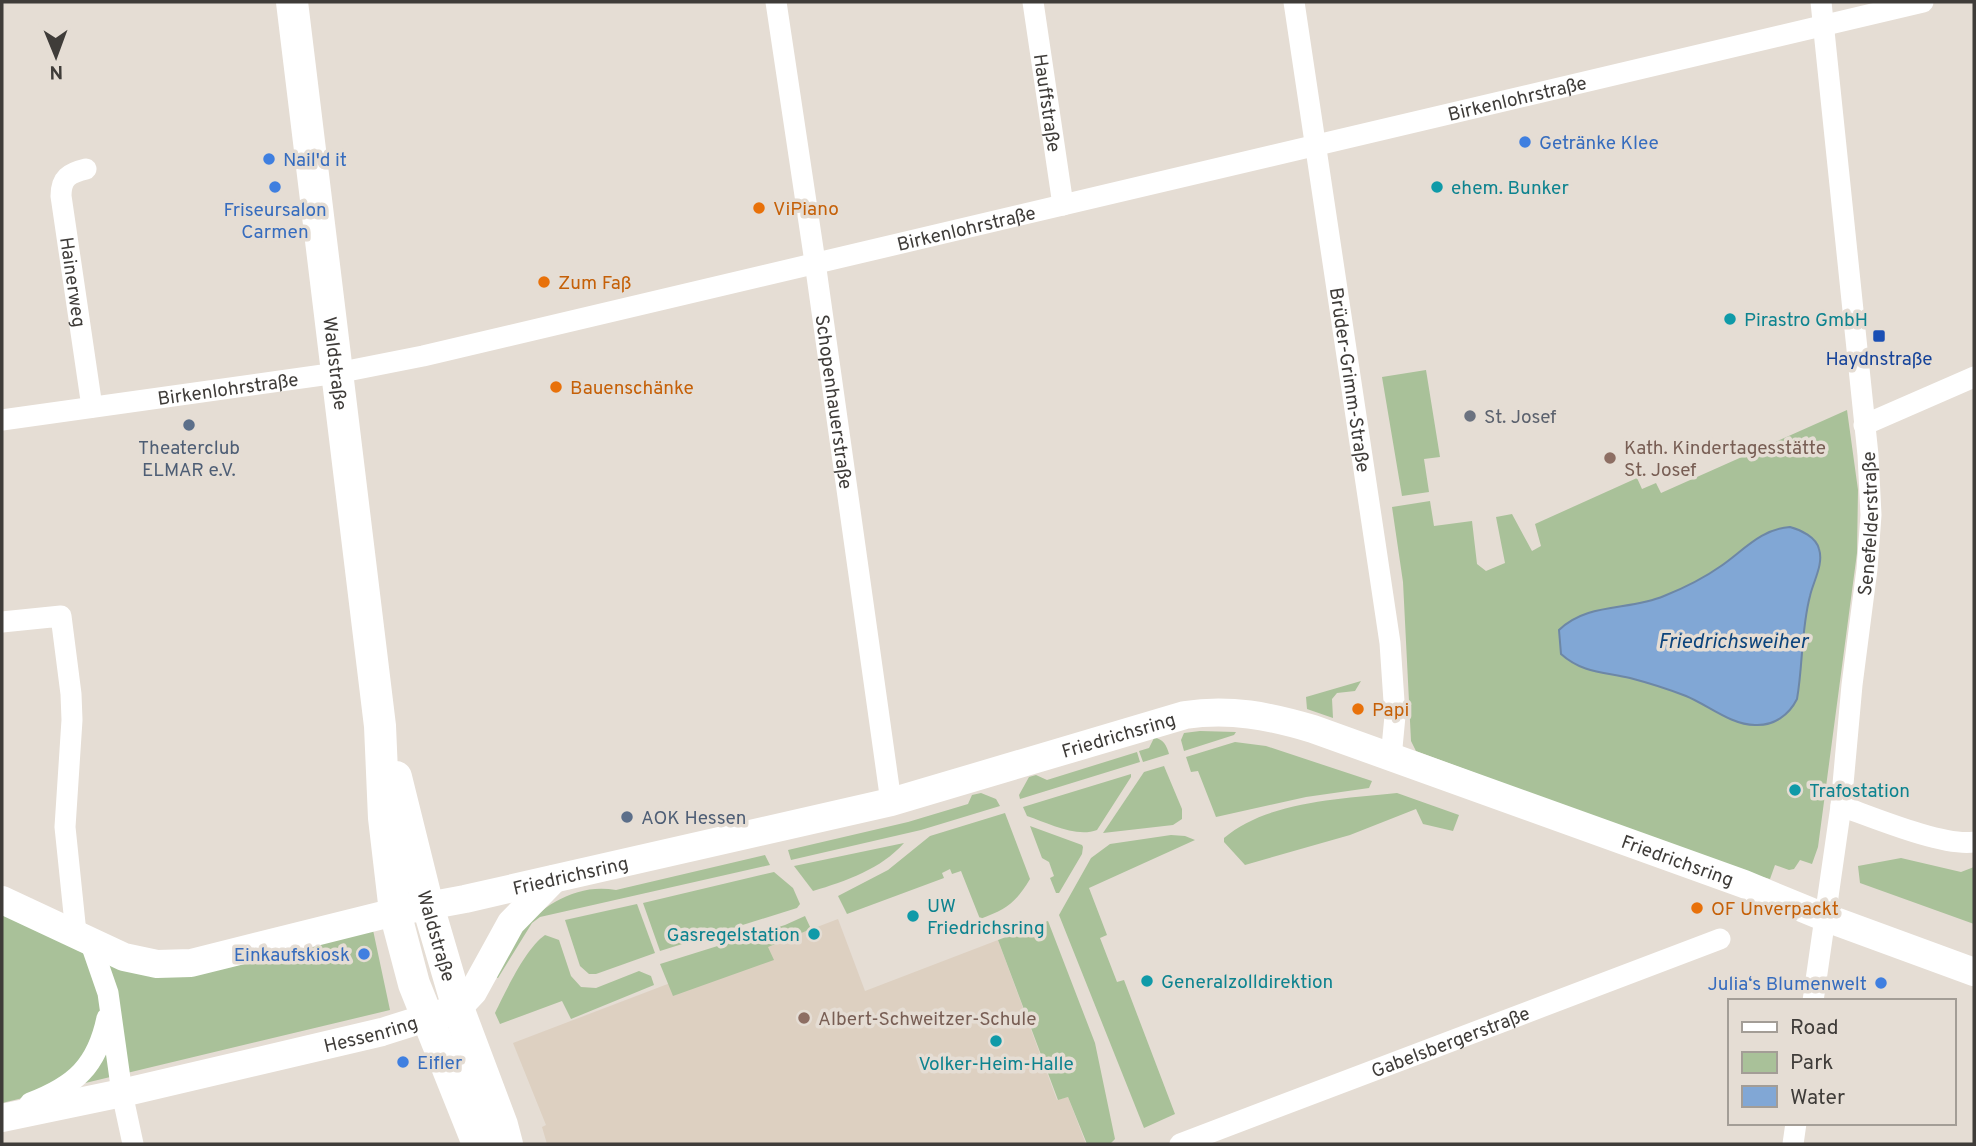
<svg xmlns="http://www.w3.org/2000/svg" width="1976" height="1146" viewBox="0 0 1976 1146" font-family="Overpass,sans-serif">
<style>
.built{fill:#ddd0c1}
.green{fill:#a9c199}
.water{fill:#81a7d5;stroke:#6d87a6;stroke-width:2}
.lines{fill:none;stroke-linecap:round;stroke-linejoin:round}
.minor{stroke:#fff;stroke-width:21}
.tertiary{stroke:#fff;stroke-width:28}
.secondary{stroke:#fff;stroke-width:32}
.shop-dot{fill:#3f7fe0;stroke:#e5ddd4;stroke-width:2.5}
.culture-dot{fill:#0f9aa8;stroke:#e5ddd4;stroke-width:2.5}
.food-dot{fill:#e8710a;stroke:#e5ddd4;stroke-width:2.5}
.transit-dot{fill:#1a4fb4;stroke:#e5ddd4;stroke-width:2.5}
.worship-dot{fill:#6b7280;stroke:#e5ddd4;stroke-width:2.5}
.service-dot{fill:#5c6f8a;stroke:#e5ddd4;stroke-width:2.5}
.education-dot{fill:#8d6e63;stroke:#e5ddd4;stroke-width:2.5}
.labels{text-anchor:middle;stroke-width:7;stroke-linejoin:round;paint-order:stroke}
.street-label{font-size:19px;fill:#3f3c39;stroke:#e5ddd4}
.shop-label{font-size:19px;fill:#366cbe;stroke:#e5ddd4;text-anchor:start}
.culture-label{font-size:19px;fill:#0d838f;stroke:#e5ddd4;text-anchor:start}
.food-label{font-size:19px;fill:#c56008;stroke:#e5ddd4;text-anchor:start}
.transit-label{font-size:19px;fill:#164399;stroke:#e5ddd4}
.worship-label{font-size:19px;fill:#5b616d;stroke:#e5ddd4;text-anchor:start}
.service-label{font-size:19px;fill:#4e5e75;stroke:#e5ddd4}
.education-label{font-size:19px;fill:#785e54;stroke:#e5ddd4;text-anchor:start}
.water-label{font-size:21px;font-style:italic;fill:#0c447c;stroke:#e5ddd4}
</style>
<rect width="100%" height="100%" fill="#e5ddd4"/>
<polygon class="built" points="838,919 865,991 998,940 1057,1100 1068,1097 1086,1144 547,1144 542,1127 546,1125 513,1043"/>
<g class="green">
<polygon points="1426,370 1440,457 1424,459 1429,492 1402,496 1382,377"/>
<polygon points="1847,410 1858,490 1857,553 1818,847 1812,864 1800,860 1794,869 1789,870 1775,865 1770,879 1730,868 1416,751 1411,741 1403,582 1392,507 1430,501 1434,526 1472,521 1477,564 1486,571 1505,563 1496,517 1512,514 1532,551 1541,546 1535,524 1637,478 1642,489 1656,483 1661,493"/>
<polygon points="1361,681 1355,691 1337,693 1332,699 1333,718 1307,709 1306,697"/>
<polygon points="1200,731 1236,732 1234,735 1184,751 1181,740 1184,733"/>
<path d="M1154,738C1163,738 1167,746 1169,754L1143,762L1139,751L1149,748Z"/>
<polygon points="1235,742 1266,746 1372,781 1369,788 1306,797 1216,817 1198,771 1191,772 1186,757"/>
<polygon points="1137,752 1140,762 1020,799 1019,795 1029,777 1036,775 1047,780"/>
<polygon points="1164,766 1182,809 1182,819 1173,825 1103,833 1144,772"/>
<path d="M1131,774V777L1097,830C1076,838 1048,823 1027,816L1023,807Z"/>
<polygon points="981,793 996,799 1000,806 921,830 791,860 788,850 908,822 968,804 972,795"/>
<path d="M1397,793L1459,815L1453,831L1423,824L1416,809L1350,835L1245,865L1224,842V838C1267,801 1342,799 1397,793Z"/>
<path d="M1005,813L1030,879C1015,904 1006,909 980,919L961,871L952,874L950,869L942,873L944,878L847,914L838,896L888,870L930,836Z"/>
<polygon points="1030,826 1082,845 1083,847 1082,854 1059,893 1056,893 1050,878 1054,876 1049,862 1042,858"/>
<polygon points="1171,835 1185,836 1195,840 1089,888 1107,935 1100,938 1117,982 1124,980 1175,1114 1144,1128 1059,915 1091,858 1110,844"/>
<path d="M904,843C881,869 846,881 813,891L794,866Z"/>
<path d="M765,855L770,865L540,917L532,923L498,978L495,977C503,963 509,945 519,933C543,904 578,883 616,890Z"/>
<polygon points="1901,858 1961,872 1974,867 1974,924 1860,883 1858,866"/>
<polygon points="774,872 793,888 800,904 797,908 660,951 643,903"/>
<polygon points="637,904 655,953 596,974 589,974 580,966 565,920"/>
<polygon points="2,910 128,970 373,930 390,1010 2,1103"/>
<polygon points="805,916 811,929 768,947 774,960 673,996 660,964 785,925"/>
<polygon points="1048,921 1095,1043 1115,1139 1110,1144 1087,1144 1068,1097 1058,1100 998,940"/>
<path d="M545,935L559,940L571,976L581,987L596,988L639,971L651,976L654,985L571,1019L562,1001L500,1024L495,1013C506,991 525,949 545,935Z"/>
</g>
<path class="water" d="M1790,527C1801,530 1816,537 1819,549C1824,564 1813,582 1810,596C1801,630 1803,665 1797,699C1789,715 1774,726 1755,725C1731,725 1708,705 1686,696C1668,689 1649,683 1630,678C1604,672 1582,673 1561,654L1559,630C1588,602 1629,611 1664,596C1684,588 1704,578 1721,566C1744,550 1761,529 1790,527Z"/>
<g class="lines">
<g class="minor">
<path id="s1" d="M776,2L815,262L891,802"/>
<path id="s2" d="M1033,2L1063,205"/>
<path id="s3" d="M1294,2L1390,643L1395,716L1391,758"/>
<path id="s4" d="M86,169C69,173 61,178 61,196L92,407"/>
<path id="s5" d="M2,420L337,373L423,356L1923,2"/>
<polyline points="1864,425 1974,377"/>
<polyline points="2,622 61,616 71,694 72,720 65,827 76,933"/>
<path d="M1841,806C1872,817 1944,847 1974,842"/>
<polyline points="90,941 108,993 122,1093 133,1144"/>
<path id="s6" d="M1813,1001L1841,806L1852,685L1867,569L1871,515L1868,455L1821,2"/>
<path d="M30,1103C75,1086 97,1066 107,1018"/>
<path id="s7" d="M1180,1144L1720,939"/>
<polyline points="1793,1144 1796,1123"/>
</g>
<g class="tertiary">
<path id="s8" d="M2,900L124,957L157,964L191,963L395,912L465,899L891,802L1185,715C1230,708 1269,716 1313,729L1744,884L1824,917L1974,972"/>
<path id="s9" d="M2,1118L122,1093L382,1032L458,1008L473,992L511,923L554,879"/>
</g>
<g class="secondary">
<path id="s10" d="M292,2L380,726L384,818L395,912L414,984L478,1144"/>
<path id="s11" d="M396,777L428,906L458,1008L502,1125L507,1144"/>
</g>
</g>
<g class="shop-dot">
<circle cx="1525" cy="142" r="7"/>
<circle cx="269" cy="159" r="7"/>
<circle cx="275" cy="187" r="7"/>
<circle cx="364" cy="954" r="7"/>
<circle cx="1881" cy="983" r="7"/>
<circle cx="403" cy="1062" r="7"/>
</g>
<g class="culture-dot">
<circle cx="1437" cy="187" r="7"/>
<circle cx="1730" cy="319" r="7"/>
<circle cx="1795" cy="790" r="7"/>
<circle cx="913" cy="916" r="7"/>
<circle cx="814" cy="934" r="7"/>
<circle cx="1147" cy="981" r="7"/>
<circle cx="996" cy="1041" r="7"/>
</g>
<g class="food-dot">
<circle cx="759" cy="208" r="7"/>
<circle cx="544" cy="282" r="7"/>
<circle cx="556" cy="387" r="7"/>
<circle cx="1358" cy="709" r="7"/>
<circle cx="1697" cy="908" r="7"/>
</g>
<rect class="transit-dot" x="1872" y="329" width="14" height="14" rx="3.5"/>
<circle class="worship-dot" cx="1470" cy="416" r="7"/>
<g class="service-dot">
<circle cx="189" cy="425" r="7"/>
<circle cx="627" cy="817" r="7"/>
</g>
<g class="education-dot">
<circle cx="1610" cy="458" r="7"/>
<circle cx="804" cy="1018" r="7"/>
</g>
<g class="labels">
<g class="street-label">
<text dy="7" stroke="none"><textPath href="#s5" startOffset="1550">Birkenlohrstraße</textPath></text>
<text dy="7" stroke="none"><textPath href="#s2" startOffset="102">Hauffstraße</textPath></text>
<text dy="7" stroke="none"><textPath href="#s5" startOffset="984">Birkenlohrstraße</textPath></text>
<text dy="7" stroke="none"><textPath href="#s4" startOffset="128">Hainerweg</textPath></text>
<text dy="7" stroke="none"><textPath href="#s10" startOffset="364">Waldstraße</textPath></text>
<text dy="7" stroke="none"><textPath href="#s3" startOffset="382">Brüder-Grimm-Straße</textPath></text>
<text dy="7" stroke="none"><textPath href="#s5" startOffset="228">Birkenlohrstraße</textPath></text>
<text dy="7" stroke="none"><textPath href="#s1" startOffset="404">Schopenhauerstraße</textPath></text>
<text dy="7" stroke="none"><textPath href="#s6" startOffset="481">Senefelderstraße</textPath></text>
<text dy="7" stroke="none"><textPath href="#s8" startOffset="1158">Friedrichsring</textPath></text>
<text dy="7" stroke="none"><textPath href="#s8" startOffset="1745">Friedrichsring</textPath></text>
<text dy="7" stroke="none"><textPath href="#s8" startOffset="592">Friedrichsring</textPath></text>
<text dy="7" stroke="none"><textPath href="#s11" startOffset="164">Waldstraße</textPath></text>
<text dy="7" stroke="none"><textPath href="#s9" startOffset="378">Hessenring</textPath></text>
<text dy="7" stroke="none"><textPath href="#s7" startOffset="289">Gabelsbergerstraße</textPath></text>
</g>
<g class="shop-label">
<text x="1539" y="149">Getränke Klee</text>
<text x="283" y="166">Nail'd it</text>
<text x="275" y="216" text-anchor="middle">Friseursalon<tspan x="275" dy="22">Carmen</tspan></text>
<text x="350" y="961" text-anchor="end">Einkaufskiosk</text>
<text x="1867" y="990" text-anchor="end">Julia‘s Blumenwelt</text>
<text x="417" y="1069">Eifler</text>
</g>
<g class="culture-label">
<text x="1451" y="194">ehem. Bunker</text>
<text x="1744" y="326">Pirastro GmbH</text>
<text x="1809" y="797">Trafostation</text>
<text x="927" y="912">UW<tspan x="927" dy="22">Friedrichsring</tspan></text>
<text x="800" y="941" text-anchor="end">Gasregelstation</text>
<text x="1161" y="988">Generalzolldirektion</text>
<text x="996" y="1070" text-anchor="middle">Volker-Heim-Halle</text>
</g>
<g class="food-label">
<text x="773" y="215">ViPiano</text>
<text x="558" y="289">Zum Faß</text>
<text x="570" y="394">Bauenschänke</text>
<text x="1372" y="716">Papi</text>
<text x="1711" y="915">OF Unverpackt</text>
</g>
<g class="transit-label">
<text x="1879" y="365">Haydnstraße</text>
</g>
<g class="worship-label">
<text x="1484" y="423">St. Josef</text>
</g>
<g class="service-label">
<text x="189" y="454">Theaterclub<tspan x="189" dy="22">ELMAR e.V.</tspan></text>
<text x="641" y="824" text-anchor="start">AOK Hessen</text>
</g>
<g class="education-label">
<text x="1624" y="454">Kath. Kindertagesstätte<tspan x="1624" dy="22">St. Josef</tspan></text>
<text x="818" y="1025">Albert-Schweitzer-Schule</text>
</g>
<g class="water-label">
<text x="1733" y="648">Friedrichsweiher</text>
</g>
</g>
<rect width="1976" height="1146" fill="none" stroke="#3f3c39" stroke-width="7"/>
<rect x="1728" y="999" width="228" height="126" fill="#e5ddd4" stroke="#a39d96" stroke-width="2"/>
<rect x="1742" y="1022" width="35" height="10" fill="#ffffff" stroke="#a39d96" stroke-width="2"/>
<text x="1790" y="1034" font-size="21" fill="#3f3c39">Road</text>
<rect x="1742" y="1052" width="35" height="21" fill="#a9c199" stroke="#a39d96" stroke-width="2"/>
<text x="1790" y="1069" font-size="21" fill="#3f3c39">Park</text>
<rect x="1742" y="1086" width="35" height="21" fill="#81a7d5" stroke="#a39d96" stroke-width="2"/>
<text x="1790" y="1104" font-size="21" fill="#3f3c39">Water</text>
<g transform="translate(56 56) rotate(179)" stroke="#e5ddd4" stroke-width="5" paint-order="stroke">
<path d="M0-5L12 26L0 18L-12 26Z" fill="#3f3c39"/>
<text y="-10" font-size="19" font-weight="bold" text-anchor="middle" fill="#3f3c39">N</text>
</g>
</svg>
